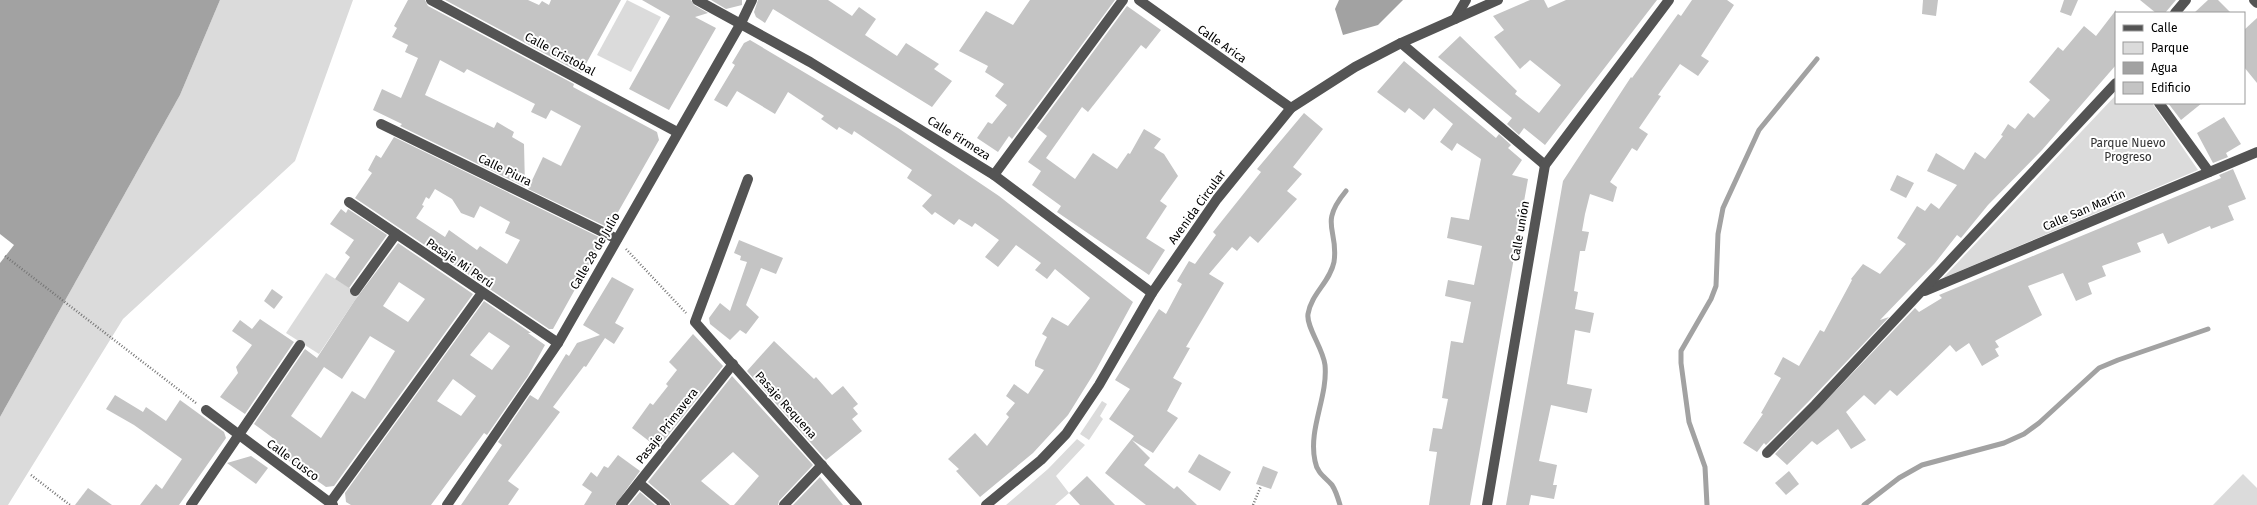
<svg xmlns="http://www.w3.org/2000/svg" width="2257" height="505" viewBox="0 0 2257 505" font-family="'Fira Sans',sans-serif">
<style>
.green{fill:#dbdbdb}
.water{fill:#a2a2a2}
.pier{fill:#fff}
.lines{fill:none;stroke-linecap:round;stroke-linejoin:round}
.stream{stroke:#a2a2a2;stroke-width:5}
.building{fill:#c4c4c4;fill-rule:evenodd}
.path{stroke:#767676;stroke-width:2.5;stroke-dasharray:1 2;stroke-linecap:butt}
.minor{stroke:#545454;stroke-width:10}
.labels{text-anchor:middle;stroke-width:4;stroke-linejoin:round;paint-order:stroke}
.street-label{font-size:12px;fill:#000;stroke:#fff}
.park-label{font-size:12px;fill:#323232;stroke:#fff}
</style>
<rect width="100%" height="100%" fill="#fff"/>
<g class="green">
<polygon points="220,0 353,0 295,161 123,319 8,505 0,505 0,417 180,95"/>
<polygon points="627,0 661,17 631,72 597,55"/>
<polygon points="2116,95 2116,103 2152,103 2198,170 1943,278"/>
<polygon points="326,273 359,294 319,354 286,333"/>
<polygon points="1102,401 1107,404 1100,416 1103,419 1089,440 1080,434"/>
<polygon points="1077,439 1085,445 1056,476 1069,493 1055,505 1006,505 1048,469"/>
<polygon points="2243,474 2257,488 2257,505 2213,505"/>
</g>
<g class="water">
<polygon points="0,0 220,0 180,95 0,417"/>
<polygon points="1339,0 1403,0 1378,25 1343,35 1335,9"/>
</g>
<polygon class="pier" points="0,234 14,245 0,263"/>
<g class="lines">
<g class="stream">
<path d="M1340,505C1338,498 1336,491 1332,485C1325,477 1317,473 1315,461C1308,429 1328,397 1325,365C1323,348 1306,327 1308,314C1311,294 1330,282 1334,262C1339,229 1318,225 1346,191"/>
<polyline points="1707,505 1705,467 1689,422 1681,363 1681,351 1711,299 1716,286 1718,234 1723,208 1759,130 1817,59"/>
<polyline points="1864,505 1899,478 1922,465 2004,443 2024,434 2039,423 2099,368 2118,360 2208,329"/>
</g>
</g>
<g class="building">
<polygon points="408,0 425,0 428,6 574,84 573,87 657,132 659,140 609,228 528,189 543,157 561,166 581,126 551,110 546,119 531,112 535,104 467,69 464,73 440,60 425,95 494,128 497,122 514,132 512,137 524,144 525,187 400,126 402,124 373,110 382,89 401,98 418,58 405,52 408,45 392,37 397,28 394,26"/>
<polygon points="445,0 528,0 539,5 542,1 549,5 551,0 621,0 581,73"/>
<polygon points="642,0 691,0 694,5 708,13 695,17 716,28 669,110 629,89 670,16"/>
<polygon points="711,0 742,0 742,5 726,9"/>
<polygon points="758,0 828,0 852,16 859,7 876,19 865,35 897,56 906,43 939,64 934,69 952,81 932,107 773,9 765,23 756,17 754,12"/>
<polygon points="1030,0 1115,0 1026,120 1012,139 1009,136 998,152 977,138 988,122 992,124 1007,105 995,96 1004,84 985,72 988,66 959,51 986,11 1013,25"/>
<polygon points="1530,0 1544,0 1548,8 1566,0 1657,0 1545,145 1524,128 1519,135 1507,124 1512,118 1438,57 1460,36 1517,91 1515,94 1539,113 1561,85 1530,60 1520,69 1494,37 1504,30 1493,16"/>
<polygon points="1692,0 1727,0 1734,5 1701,56 1709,61 1698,76 1680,64 1658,95 1661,96 1639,128 1648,134 1637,151 1632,148 1610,182 1617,187 1613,202 1590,194 1585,214 1582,231 1589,232 1585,251 1580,251 1574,291 1578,292 1575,309 1594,313 1590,333 1575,330 1567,384 1592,389 1587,413 1551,405 1539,461 1557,465 1553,485 1557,485 1554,499 1531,495 1529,505 1506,505 1563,181 1631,77 1632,78 1678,14 1681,16"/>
<polygon points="1923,0 1938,0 1936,16 1922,14"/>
<polygon points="2064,0 2078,0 2071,16 2060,12"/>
<polygon points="2140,0 2176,0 2165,13 2156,13"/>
<polygon points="2208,0 2218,0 2231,13 2194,13"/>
<polygon points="1127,6 1161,30 1146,49 1141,45 1088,112 1082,107 1046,158 1075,179 1093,153 1117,169 1128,153 1130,154 1144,129 1161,139 1154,148 1164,154 1178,176 1160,201 1167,206 1146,238 1165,250 1149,275 1057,212 1061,206 1032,185 1041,171 1028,162 1047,136 1037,128"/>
<polygon points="2116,10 2116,65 2109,73 2042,150 1988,205 1961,238 1957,235 1935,263 1880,320 1889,317 1810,400 1766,445 1764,443 1757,452 1743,443 1763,414 1761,413 1781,378 1774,374 1783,357 1799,366 1820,330 1824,332 1852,280 1851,279 1863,264 1880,274 1906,244 1897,238 1917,206 1925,211 1931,203 1939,209 1957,185 1927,171 1936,153 1964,170 1975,152 1985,159 2003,136 2001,135 2008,124 2015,129 2028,113 2034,118 2050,100 2029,82 2058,47 2063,51 2084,26 2096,36"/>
<polygon points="2257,18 2257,83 2244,67 2244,30"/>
<polygon points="750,40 898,128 999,196 1133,302 1096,370 1068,415 1033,453 980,497 956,471 959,469 948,459 975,433 987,446 1009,417 1006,414 1015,403 1006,396 1014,384 1028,394 1044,370 1035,366 1035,361 1047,337 1042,334 1052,317 1068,326 1090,298 1055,269 1047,279 1035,270 1041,263 1016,245 998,267 985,257 999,240 975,223 972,227 959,219 954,225 935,212 932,215 922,206 932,195 907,178 912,170 854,131 852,135 839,127 837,130 821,119 824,116 788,92 775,114 737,91 727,107 714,100 735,65 732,63 744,43"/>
<polygon points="1404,61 1496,138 1499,134 1511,145 1508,148 1522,160 1512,175 1528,179 1470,505 1429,505 1437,452 1429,451 1433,428 1442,429 1448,399 1442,398 1451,341 1463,343 1471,302 1445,296 1448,280 1474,285 1482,246 1447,238 1451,217 1469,220 1481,159 1457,143 1452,151 1440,142 1453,124 1434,108 1424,120 1409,108 1405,113 1377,92"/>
<polygon points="2168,103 2202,103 2181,120"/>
<polygon points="1304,113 1323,129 1293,167 1302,174 1287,191 1297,199 1258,243 1250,236 1237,251 1232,247 1209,274 1224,283 1186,347 1190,348 1173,378 1182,383 1167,411 1178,418 1153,453 1132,440 1150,458 1144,465 1174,489 1177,486 1197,505 1146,505 1105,473 1134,436 1109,419 1130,389 1115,380 1159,309 1166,314 1182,284 1177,281 1189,261 1195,264 1216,235 1213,232 1261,172 1257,169"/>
<polygon points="2224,117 2241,144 2226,153 2228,157 2213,163 2197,133"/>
<path d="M394,137L603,239L553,329H549L355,198L372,173L368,170L376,155L381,158ZM435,189L452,199L461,213L474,218L480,206L510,222L505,233L520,240L507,264L480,246L477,250L449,230L445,237L416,218L424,206L422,205L426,197L429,199Z"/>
<polygon points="2233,169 2246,199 2228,206 2234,220 2211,229 2210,226 2168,244 2163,233 2137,243 2141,252 2102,266 2106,276 2088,283 2092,294 2076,301 2063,273 2028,286 2042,315 1995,341 1999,347 1995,349 1999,356 1982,366 1969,343 1956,352 1950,345 1897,396 1890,390 1875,405 1864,395 1846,412 1866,440 1851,449 1838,429 1817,445 1812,441 1787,465 1775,454 1915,308 1919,312 1942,298 1939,295 2221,178 2219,175"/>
<polygon points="1897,175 1914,183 1906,198 1890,190"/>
<polygon points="341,209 346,213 348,209 387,235 349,288 335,279 350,257 345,253 354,240 330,224"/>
<polygon points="739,240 783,258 776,274 761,268 746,305 759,317 746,334 740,330 730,340 710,324 709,318 720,303 730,311 747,262 740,260 741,256 734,253"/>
<path d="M398,243L473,294L334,486L326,487L286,459L290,453L275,443L277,441L254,424L305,349L317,358L355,300ZM399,282L425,299L408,322L383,306ZM370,336L395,351L365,399L352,391L321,438L291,416L324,367L342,379Z"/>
<polygon points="612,277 634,289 615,323 624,328 614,344 605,338 586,367 584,366 553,407 560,412 508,481 519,489 508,505 461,505 502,445 498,442 530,395 538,400 566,354 569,356 577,343 600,335 583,325"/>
<polygon points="272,289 283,297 274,309 264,301"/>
<path d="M484,301L531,333H528L545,345L528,376L487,435L484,433L431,505H351L346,502L345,493ZM489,332L510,346L492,370L470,355ZM453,379L476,396L461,416L437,401Z"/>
<polygon points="260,319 294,342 245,414 220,397 238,373 236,367 252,345 232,331 240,320 252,329"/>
<polygon points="693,334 723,366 658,448 632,428 650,403 653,405 668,386 666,384 677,370 669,362"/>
<polygon points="774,341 814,379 816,377 832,395 843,386 858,404 853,408 858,414 852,419 862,431 826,460 747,371"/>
<polygon points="732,376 813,465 779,501 778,505 734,505 759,476 733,452 701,481 730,505 671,505 669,500 648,482"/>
<polygon points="115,395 143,412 146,407 166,421 180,400 224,432 226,438 179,505 140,505 156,484 162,489 182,459 134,425 106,409"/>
<polygon points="1199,454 1231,472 1220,491 1188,472"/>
<polygon points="618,455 640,471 615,505 584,505 592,492 582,485 591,472 597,477 604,466 608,468"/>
<polygon points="251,456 268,468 256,484 227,463"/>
<polygon points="1263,466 1278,472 1271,489 1256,484"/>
<polygon points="1789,471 1799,484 1786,495 1775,483"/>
<polygon points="1087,476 1115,505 1080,505 1069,493"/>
<polygon points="820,477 843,505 793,505"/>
<polygon points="88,488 112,505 75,505"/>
<polygon points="640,492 655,505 629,505"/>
</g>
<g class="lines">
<g class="path">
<polyline points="626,249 686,313"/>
<polyline points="5,256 196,403"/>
<polyline points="31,475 70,505"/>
<polyline points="1253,505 1261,486"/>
</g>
<g class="minor">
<polyline points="431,0 677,132"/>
<polyline points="697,0 810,62 994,175 1152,293"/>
<polyline points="1139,0 1291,108"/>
<polyline points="2254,0 2257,3"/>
<polyline points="2175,13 2186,0"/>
<polyline points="1455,19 1466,0"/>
<polyline points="1401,43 1545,165"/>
<polyline points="2159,103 2209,172"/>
<polyline points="381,124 617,239"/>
<polyline points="994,175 1123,0"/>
<polyline points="748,179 695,322 857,505"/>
<polyline points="349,202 558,343"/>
<polyline points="355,291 396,234"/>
<polyline points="1925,291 2257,152"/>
<polyline points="206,410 333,505"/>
<polyline points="1767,453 1815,405 2116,83"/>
<polyline points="639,483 665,505"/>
<polyline points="330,503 482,293"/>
<polyline points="191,505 300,345"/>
<polyline points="447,505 558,343 741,23 752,0"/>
<polyline points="621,505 733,364"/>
<polyline points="784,505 822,465"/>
<polyline points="986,505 1041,460 1066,434 1099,385 1152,293 1217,199 1291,108 1355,67 1401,43 1498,0"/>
<polyline points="1487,505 1545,165 1669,0"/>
</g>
</g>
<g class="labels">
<g class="street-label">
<text transform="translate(1222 44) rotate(35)" y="4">Calle Arica</text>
<text transform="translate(560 54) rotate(28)" y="4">Calle Cristobal</text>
<text transform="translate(959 138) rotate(32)" y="4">Calle Firmeza</text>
<text transform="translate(505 170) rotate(26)" y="4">Calle Piura</text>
<text transform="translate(1197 207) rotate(-54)" y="4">Avenida Circular</text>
<text transform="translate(2084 210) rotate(-23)" y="4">Calle San Martín</text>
<text transform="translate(1520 231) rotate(-80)" y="4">Calle unión</text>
<text transform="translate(595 251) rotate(-60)" y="4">Calle 28 de Julio</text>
<text transform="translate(460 263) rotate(34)" y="4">Pasaje Mi Perú</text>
<text transform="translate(786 405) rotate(48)" y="4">Pasaje Requena</text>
<text transform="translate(667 426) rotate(-52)" y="4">Pasaje Primavera</text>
<text transform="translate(293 460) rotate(36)" y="4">Calle Cusco</text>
</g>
<g class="park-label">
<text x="2128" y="147">Parque Nuevo<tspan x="2128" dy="14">Progreso</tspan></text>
</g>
</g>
<rect x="2115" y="12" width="130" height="92" fill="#ffffff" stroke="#999999"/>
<rect x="2123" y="25" width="20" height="6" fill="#545454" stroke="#999999"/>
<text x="2151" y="32" font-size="12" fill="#000000">Calle</text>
<rect x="2123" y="42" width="20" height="12" fill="#dbdbdb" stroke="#999999"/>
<text x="2151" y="52" font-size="12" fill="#000000">Parque</text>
<rect x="2123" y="62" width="20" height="12" fill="#a2a2a2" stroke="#999999"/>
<text x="2151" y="72" font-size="12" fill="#000000">Agua</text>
<rect x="2123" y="82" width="20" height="12" fill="#c4c4c4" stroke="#999999"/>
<text x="2151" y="92" font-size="12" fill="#000000">Edificio</text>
</svg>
